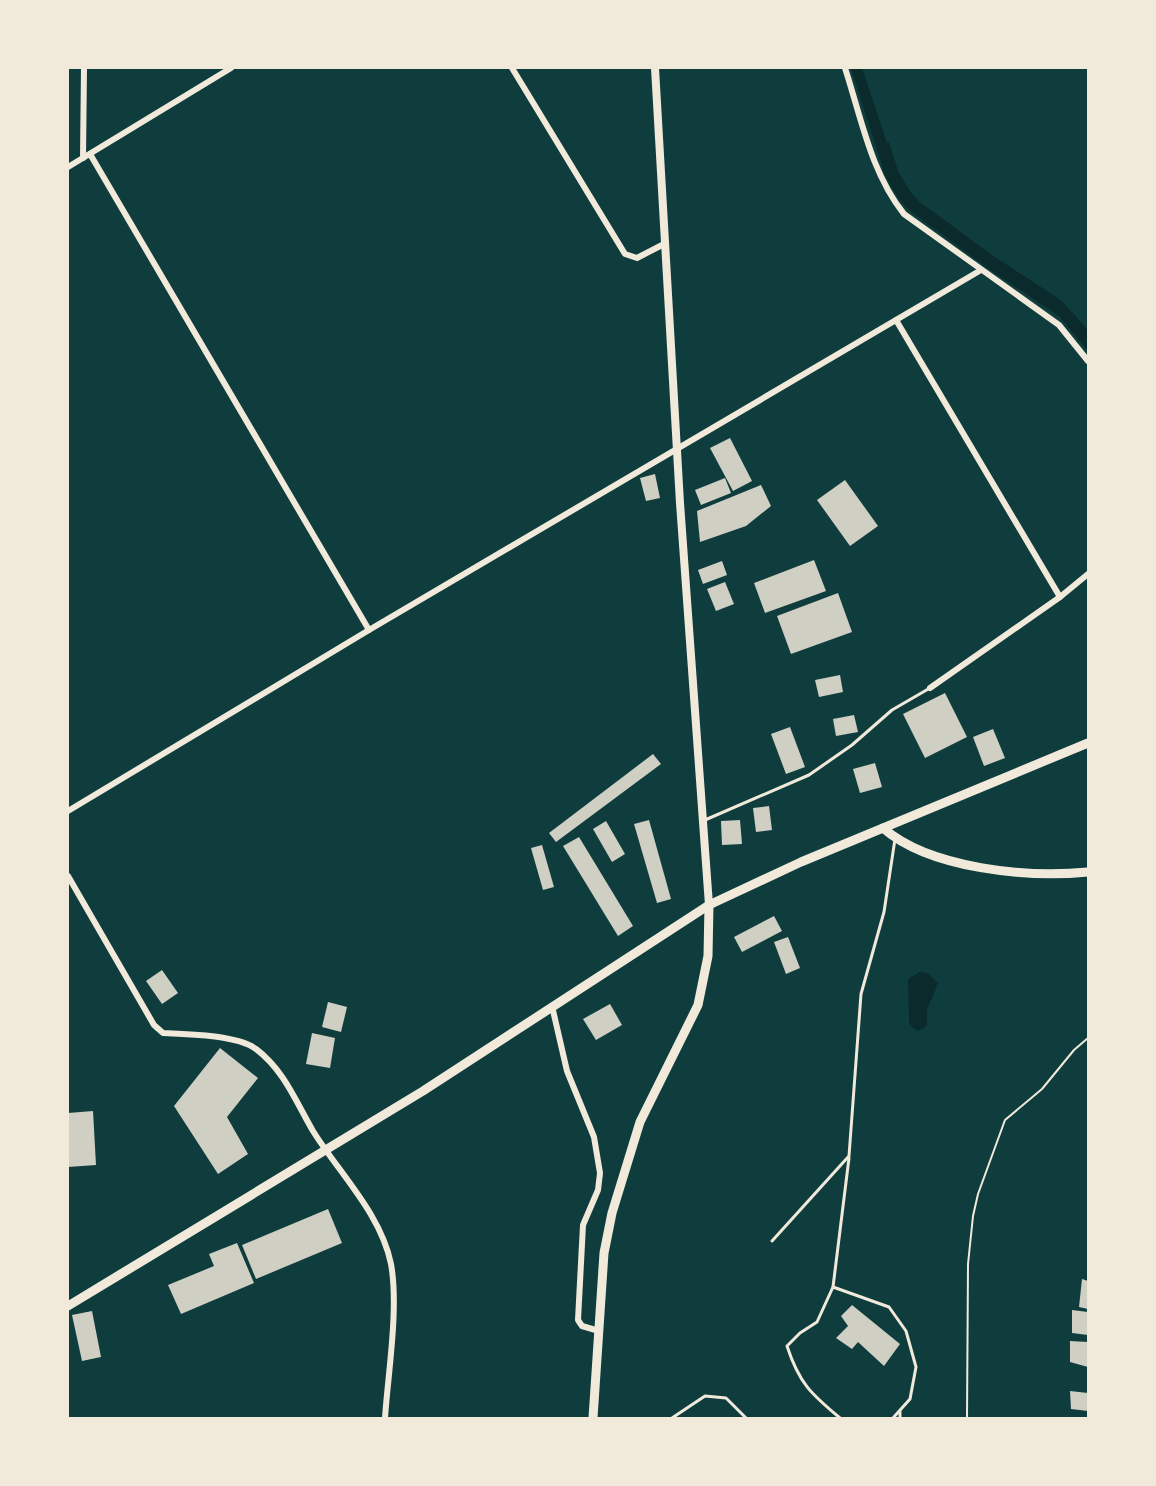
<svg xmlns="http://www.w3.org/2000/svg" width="1156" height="1486" viewBox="0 0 1156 1486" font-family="'IBM Plex Sans',sans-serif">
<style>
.water{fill:#0a2a2b}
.building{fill:#cfcfc3}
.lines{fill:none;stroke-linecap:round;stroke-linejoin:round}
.path{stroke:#f1e9da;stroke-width:2}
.service{stroke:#f1e9da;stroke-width:3}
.minor{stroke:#f1e9da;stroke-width:6}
.secondary{stroke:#f1e9da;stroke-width:8}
.primary{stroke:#f1e9da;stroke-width:9}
.trunk{stroke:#f1e9da;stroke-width:9}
</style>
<rect width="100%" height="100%" fill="#0f3d3e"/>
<g class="water">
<polygon points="851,68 862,68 887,143 889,142 898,171 912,194 921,203 995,257 1061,300 1088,330 1088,351 1059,316 989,269 909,210 898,198 885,175"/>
<polygon points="920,972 928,973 938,983 927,1010 927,1026 918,1031 911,1027 909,1022 908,979"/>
</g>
<g class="building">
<polygon points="730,438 752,481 733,491 710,448"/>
<polygon points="655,474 660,498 646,501 640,478"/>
<polygon points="725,478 731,493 701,505 695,490"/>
<polygon points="845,480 878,526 850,546 817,500"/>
<polygon points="761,485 771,506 746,526 700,542 697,511"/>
<polygon points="814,560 826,591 765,613 754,583"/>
<polygon points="722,561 727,575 703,584 698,570"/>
<polygon points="725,582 734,604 716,611 707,589"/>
<polygon points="838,593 852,632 791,654 777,616"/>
<polygon points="840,675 843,692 819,697 815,680"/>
<polygon points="945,693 967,737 925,758 903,714"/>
<polygon points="854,715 858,732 836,736 833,719"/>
<polygon points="790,727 805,767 786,774 771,734"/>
<polygon points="993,729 1005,758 984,766 973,737"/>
<polygon points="653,754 661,764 556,842 549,833"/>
<polygon points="875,763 882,787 860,793 853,769"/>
<polygon points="769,806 772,830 756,832 753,808"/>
<polygon points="649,820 671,899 657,903 634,824"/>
<polygon points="740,820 742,844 722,845 721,821"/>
<polygon points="606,821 625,854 612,862 593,829"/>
<polygon points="579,837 633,926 618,936 563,846"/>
<polygon points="542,845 554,887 543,890 531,848"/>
<polygon points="774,916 782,931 742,952 734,937"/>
<polygon points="788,937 800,968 786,974 774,942"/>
<polygon points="162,970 178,993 162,1004 146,981"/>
<polygon points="328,1002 347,1007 341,1032 322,1027"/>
<polygon points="610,1004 622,1025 596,1040 583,1019"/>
<polygon points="312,1033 335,1038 330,1068 306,1064"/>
<polygon points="220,1048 258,1078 227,1117 248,1154 218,1174 174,1106"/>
<polygon points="93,1111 96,1165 68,1167 68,1113"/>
<polygon points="328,1209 342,1243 256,1279 242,1245"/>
<polygon points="237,1243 254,1283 181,1314 168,1285 214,1266 209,1254"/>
<polygon points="1082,1279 1088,1281 1088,1309 1079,1307"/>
<polygon points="852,1305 900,1344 884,1366 858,1342 852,1349 836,1338 848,1326 841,1316"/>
<polygon points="1072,1310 1088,1312 1088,1335 1072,1333"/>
<polygon points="92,1311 101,1357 82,1361 72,1315"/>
<polygon points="1070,1341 1088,1342 1088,1367 1070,1362"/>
<polygon points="1070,1391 1088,1393 1088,1411 1071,1409"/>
</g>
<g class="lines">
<polyline class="path" points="967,1418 968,1264 973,1216 978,1194 1005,1120 1042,1089 1074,1050 1088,1038"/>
<g class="service">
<polyline points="705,820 809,775 852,745 892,710 930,688"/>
<polyline points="772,1241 849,1156 861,994 884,912 895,839"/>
<polyline points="833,1287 849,1158"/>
<polyline points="672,1418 705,1396 726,1398 746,1418"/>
<path d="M840,1418C811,1394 799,1383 787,1346L800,1333L817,1322L833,1287L889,1307L906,1331L916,1367L910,1399L893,1418"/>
<polyline points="900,1418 900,1412"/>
</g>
<g class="minor">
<polyline points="512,68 625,254 637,258 666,243"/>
<path d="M845,68C861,117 871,173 904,214L1059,325L1088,361"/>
<polyline points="90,154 369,630"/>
<polyline points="83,158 84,68"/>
<polyline points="68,167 231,68"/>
<polyline points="896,320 1060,597"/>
<polyline points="930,688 1060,597 1088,574"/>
<polyline points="68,811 369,630 981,270"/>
<path d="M68,876L154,1025L163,1033C187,1034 237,1035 256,1049C284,1070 296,1102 313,1131C339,1173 381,1214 391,1264C399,1308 388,1373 385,1418"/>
<polyline points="552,1006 567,1071 594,1137 600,1173 598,1190 583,1225 578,1320 582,1326 599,1331"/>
</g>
<polyline class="secondary" points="655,68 680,503 709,905"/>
<g class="primary">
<path d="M883,828C930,869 1028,878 1088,872"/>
<polyline points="593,1418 604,1253 612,1213 640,1122 698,1005 708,956 709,905"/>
</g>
<polyline class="trunk" points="68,1306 423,1091 709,905 801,862 1088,743"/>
</g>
<rect width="1156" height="1486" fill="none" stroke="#f1e9da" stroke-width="138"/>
</svg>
